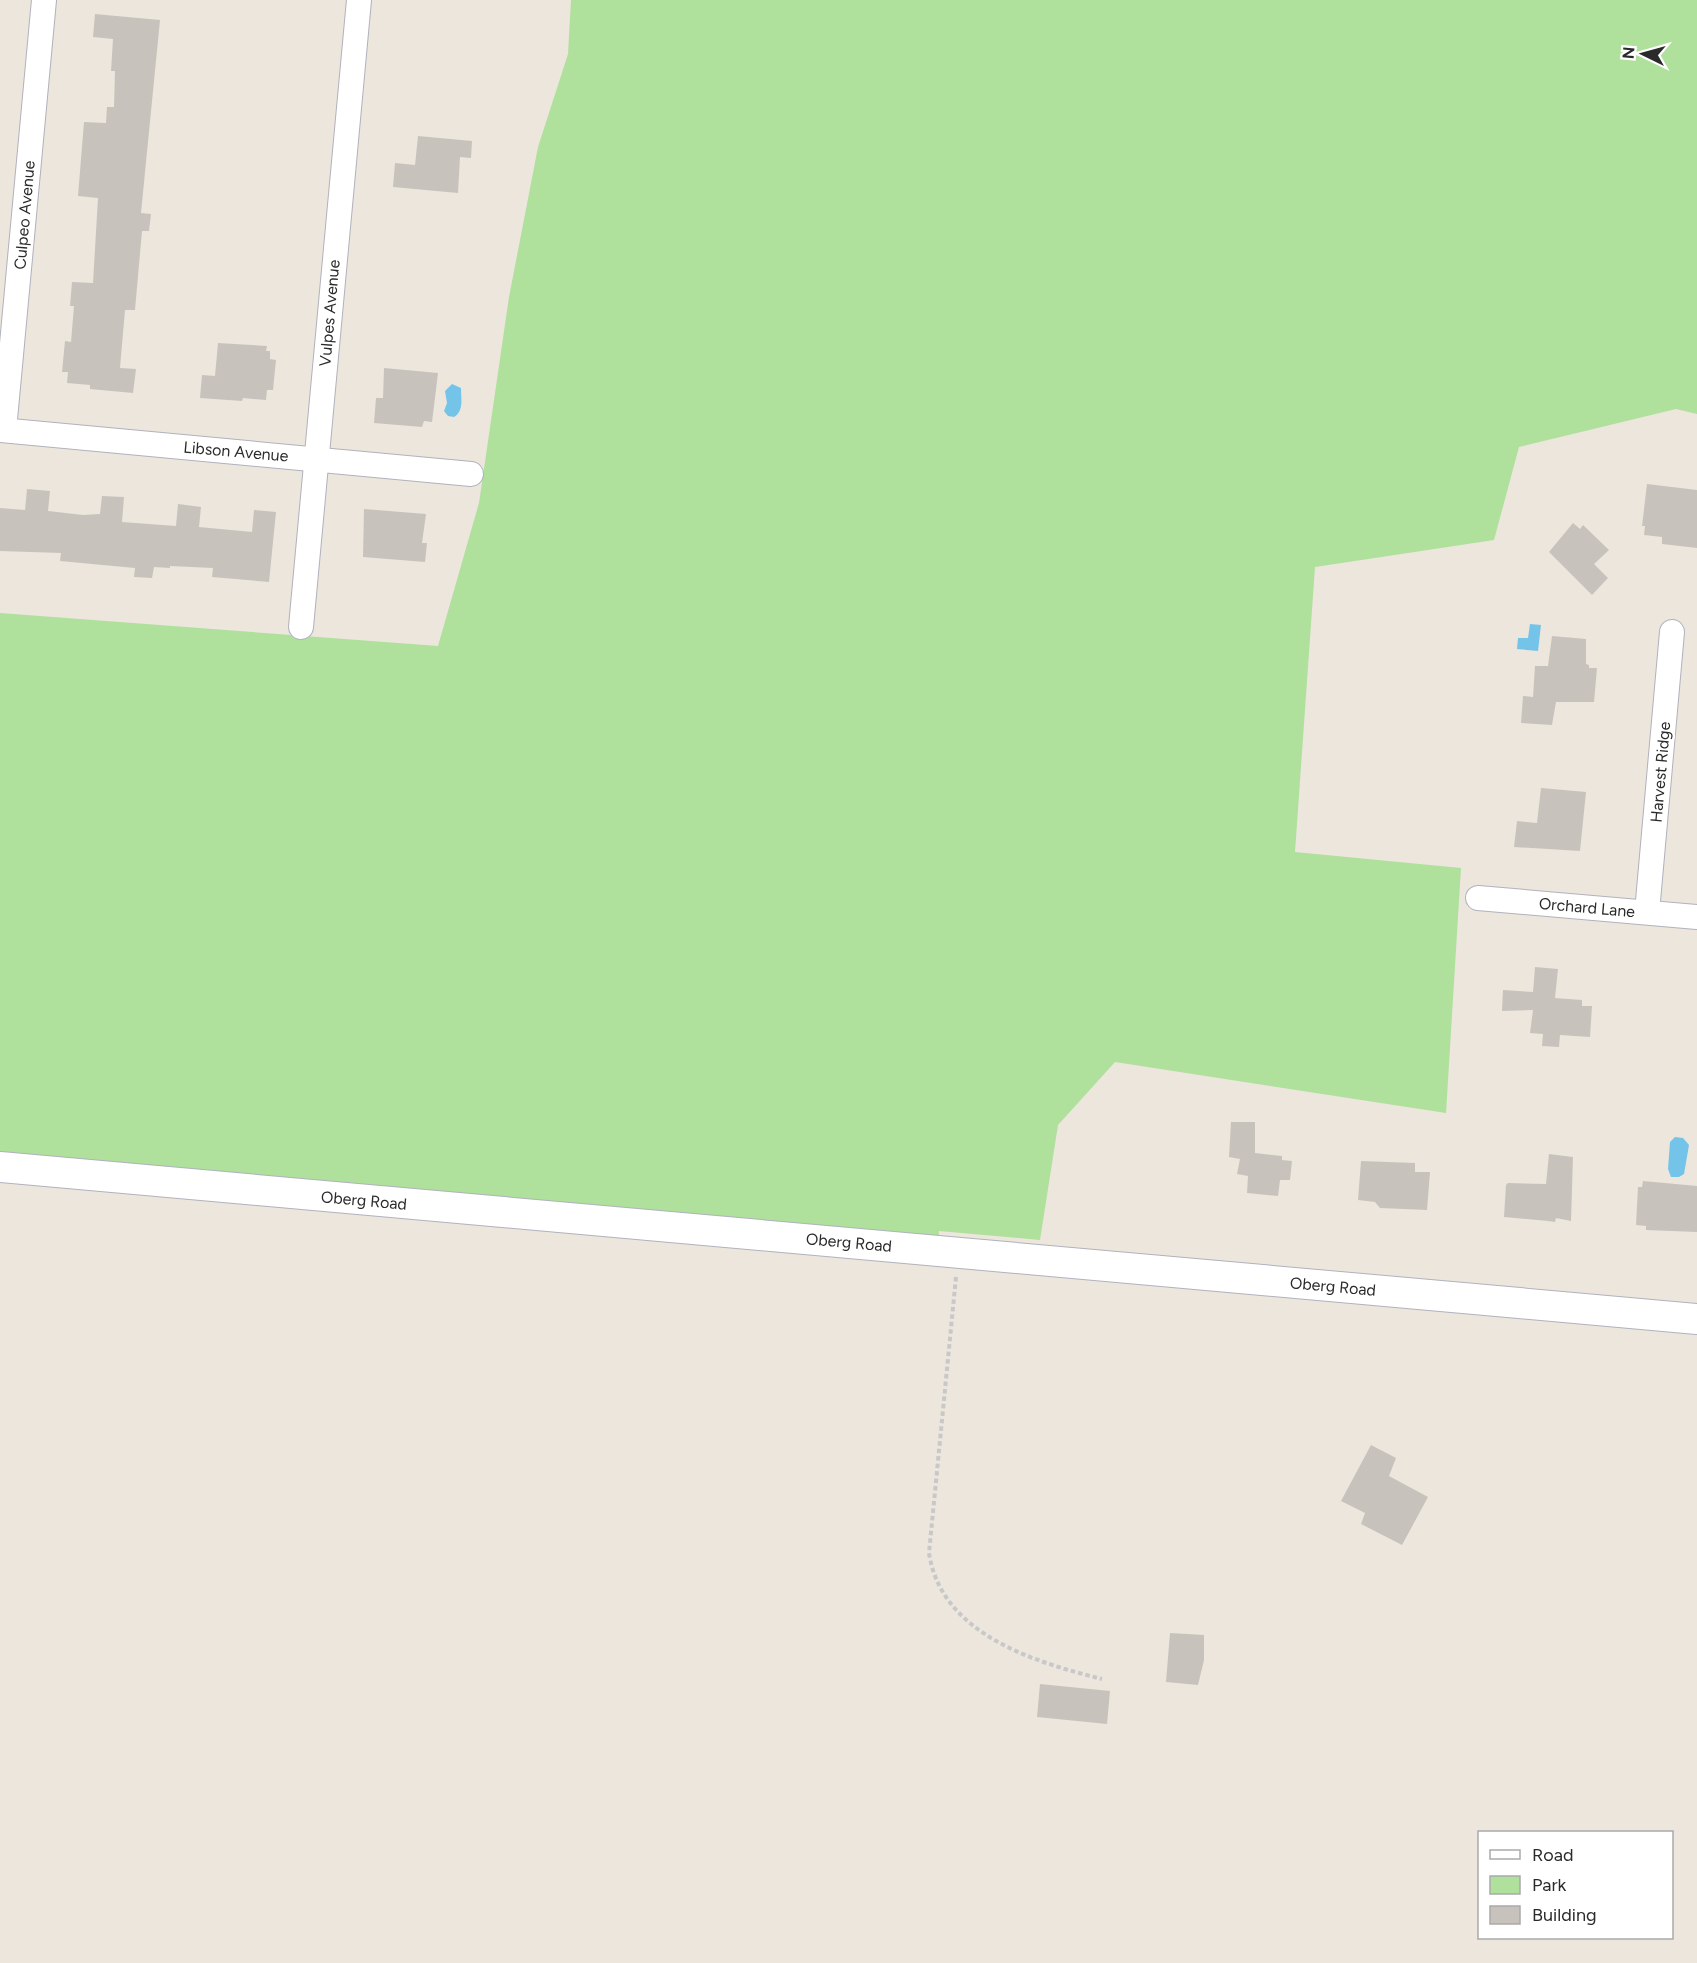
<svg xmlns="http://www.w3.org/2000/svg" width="1697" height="1963" viewBox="0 0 1697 1963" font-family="Figtree,sans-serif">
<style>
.green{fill:#afe09c}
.water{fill:#74c3e9}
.building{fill:#c7c3bc}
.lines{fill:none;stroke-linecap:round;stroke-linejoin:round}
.minor-casing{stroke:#b0b2bd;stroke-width:26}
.tertiary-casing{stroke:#b0b2bd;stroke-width:32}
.path{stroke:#c8c8c8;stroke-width:4;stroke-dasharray:4.5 3;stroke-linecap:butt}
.minor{stroke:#fff;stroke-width:24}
.tertiary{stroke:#fff;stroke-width:30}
.labels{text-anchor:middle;stroke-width:5;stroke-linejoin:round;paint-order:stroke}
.street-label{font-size:16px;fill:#2a2a2a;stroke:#fff}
</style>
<rect width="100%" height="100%" fill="#ece6dd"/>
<polygon class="green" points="571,0 1697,0 1697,414 1676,409 1519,447 1494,540 1315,567 1295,852 1461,868 1446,1113 1115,1062 1058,1125 1040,1240 939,1231 936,1265 0,1181 0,613 438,646 479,503 509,297 538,147 568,54"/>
<g class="water">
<path d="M452,384L461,388C461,399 464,411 454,417L448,416L444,411L447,403L445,391Z"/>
<polygon points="1530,624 1541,625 1538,651 1517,649 1518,638 1528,638"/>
<polygon points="1675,1137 1683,1138 1689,1145 1684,1174 1679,1177 1671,1177 1668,1169 1670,1142"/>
</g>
<g class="building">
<polygon points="95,14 160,20 141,213 151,214 149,231 142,231 135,310 125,310 120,368 136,369 133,393 90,389 90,385 67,383 68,372 62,372 65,341 71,342 74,306 70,306 72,282 93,283 98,198 78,196 84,122 106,123 107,107 114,107 115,71 111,71 113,39 93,37"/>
<polygon points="418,136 472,141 471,158 460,157 458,193 393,187 395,163 415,165"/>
<polygon points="218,343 267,346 266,351 270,351 270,359 276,360 273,390 267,390 266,400 243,398 242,401 200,398 202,375 215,376"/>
<polygon points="384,368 438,373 432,422 424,421 422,427 374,423 376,398 383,398"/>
<polygon points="1647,484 1697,490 1697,548 1662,544 1662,537 1644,535 1645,526 1642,526"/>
<polygon points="27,489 50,491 48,511 83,515 100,514 102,496 124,497 122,522 176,526 178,504 201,507 199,527 252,532 254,510 276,512 269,582 212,577 213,568 170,566 170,568 154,567 152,578 134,577 135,568 60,561 61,553 0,551 0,508 25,510"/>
<polygon points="364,509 426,514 422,543 427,543 425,562 363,557"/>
<polygon points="1573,523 1580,529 1583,525 1609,550 1594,564 1608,578 1592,595 1549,552"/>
<polygon points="1552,636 1586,639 1586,664 1589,665 1589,668 1597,668 1594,702 1556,702 1552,725 1521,723 1523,696 1533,697 1535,666 1548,666"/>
<polygon points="1541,788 1586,792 1580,851 1514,847 1517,821 1537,823"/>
<polygon points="1535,967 1558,969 1555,998 1582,1000 1582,1006 1592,1006 1590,1037 1560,1035 1559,1047 1542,1046 1543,1034 1530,1033 1533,1010 1502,1011 1503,990 1533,992"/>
<polygon points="1231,1122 1255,1122 1255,1153 1282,1156 1282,1160 1292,1161 1290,1180 1280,1180 1278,1196 1247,1193 1248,1176 1237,1174 1240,1159 1229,1157"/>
<polygon points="1549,1154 1573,1157 1571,1221 1556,1218 1555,1222 1548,1221 1504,1217 1506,1185 1508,1183 1546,1184"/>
<polygon points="1361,1161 1415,1163 1415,1172 1430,1172 1427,1210 1380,1208 1375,1202 1358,1200"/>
<polygon points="1643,1181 1697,1186 1697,1232 1646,1230 1646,1226 1636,1225 1638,1187 1642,1187"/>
<polygon points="1371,1445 1396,1458 1389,1476 1428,1497 1402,1545 1361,1524 1365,1513 1341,1501"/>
<polygon points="1170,1633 1204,1635 1204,1660 1198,1685 1166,1682"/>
<polygon points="1040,1684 1110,1691 1107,1724 1037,1717"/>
</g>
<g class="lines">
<g class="minor-casing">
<g id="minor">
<polyline points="0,430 471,474"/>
<polyline points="4,430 44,0"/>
<polyline points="301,627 359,0"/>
<polyline points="1478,898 1697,917"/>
<polyline points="1647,912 1672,632"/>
</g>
</g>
<g class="tertiary-casing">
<polyline id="tertiary" points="0,1167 1697,1319"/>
</g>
<path class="path" d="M956,1277L929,1553C941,1634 1034,1662 1102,1679"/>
<use href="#minor" class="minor"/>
<use href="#tertiary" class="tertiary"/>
</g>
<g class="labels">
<g class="street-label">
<text transform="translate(24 215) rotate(-85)" y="6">Culpeo Avenue</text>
<text transform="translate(329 313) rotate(-85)" y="6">Vulpes Avenue</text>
<text transform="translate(236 451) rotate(5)" y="6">Libson Avenue</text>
<text transform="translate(1660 772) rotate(-85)" y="6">Harvest Ridge</text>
<text transform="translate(1587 907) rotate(5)" y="6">Orchard Lane</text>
<text transform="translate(364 1200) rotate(5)" y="6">Oberg Road</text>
<text transform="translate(849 1242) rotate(5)" y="6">Oberg Road</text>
<text transform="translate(1333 1286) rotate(5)" y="6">Oberg Road</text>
</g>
</g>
<rect x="1478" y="1831" width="195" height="108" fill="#ffffff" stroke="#aaaaaa" stroke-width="1.5"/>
<rect x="1490" y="1850" width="30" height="9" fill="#ffffff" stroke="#aaaaaa" stroke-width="1.5"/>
<text x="1532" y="1861" font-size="18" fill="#2a2a2a">Road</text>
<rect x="1490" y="1876" width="30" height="18" fill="#afe09c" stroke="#aaaaaa" stroke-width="1.5"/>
<text x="1532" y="1891" font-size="18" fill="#2a2a2a">Park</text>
<rect x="1490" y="1906" width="30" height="18" fill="#c7c3bc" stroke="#aaaaaa" stroke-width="1.5"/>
<text x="1532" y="1921" font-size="18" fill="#2a2a2a">Building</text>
<g transform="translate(1643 54) rotate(275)" stroke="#ffffff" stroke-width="4.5" paint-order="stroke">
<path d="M0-4.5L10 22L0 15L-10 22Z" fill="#2a2a2a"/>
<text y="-9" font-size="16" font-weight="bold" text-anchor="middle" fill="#2a2a2a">N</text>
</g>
</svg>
